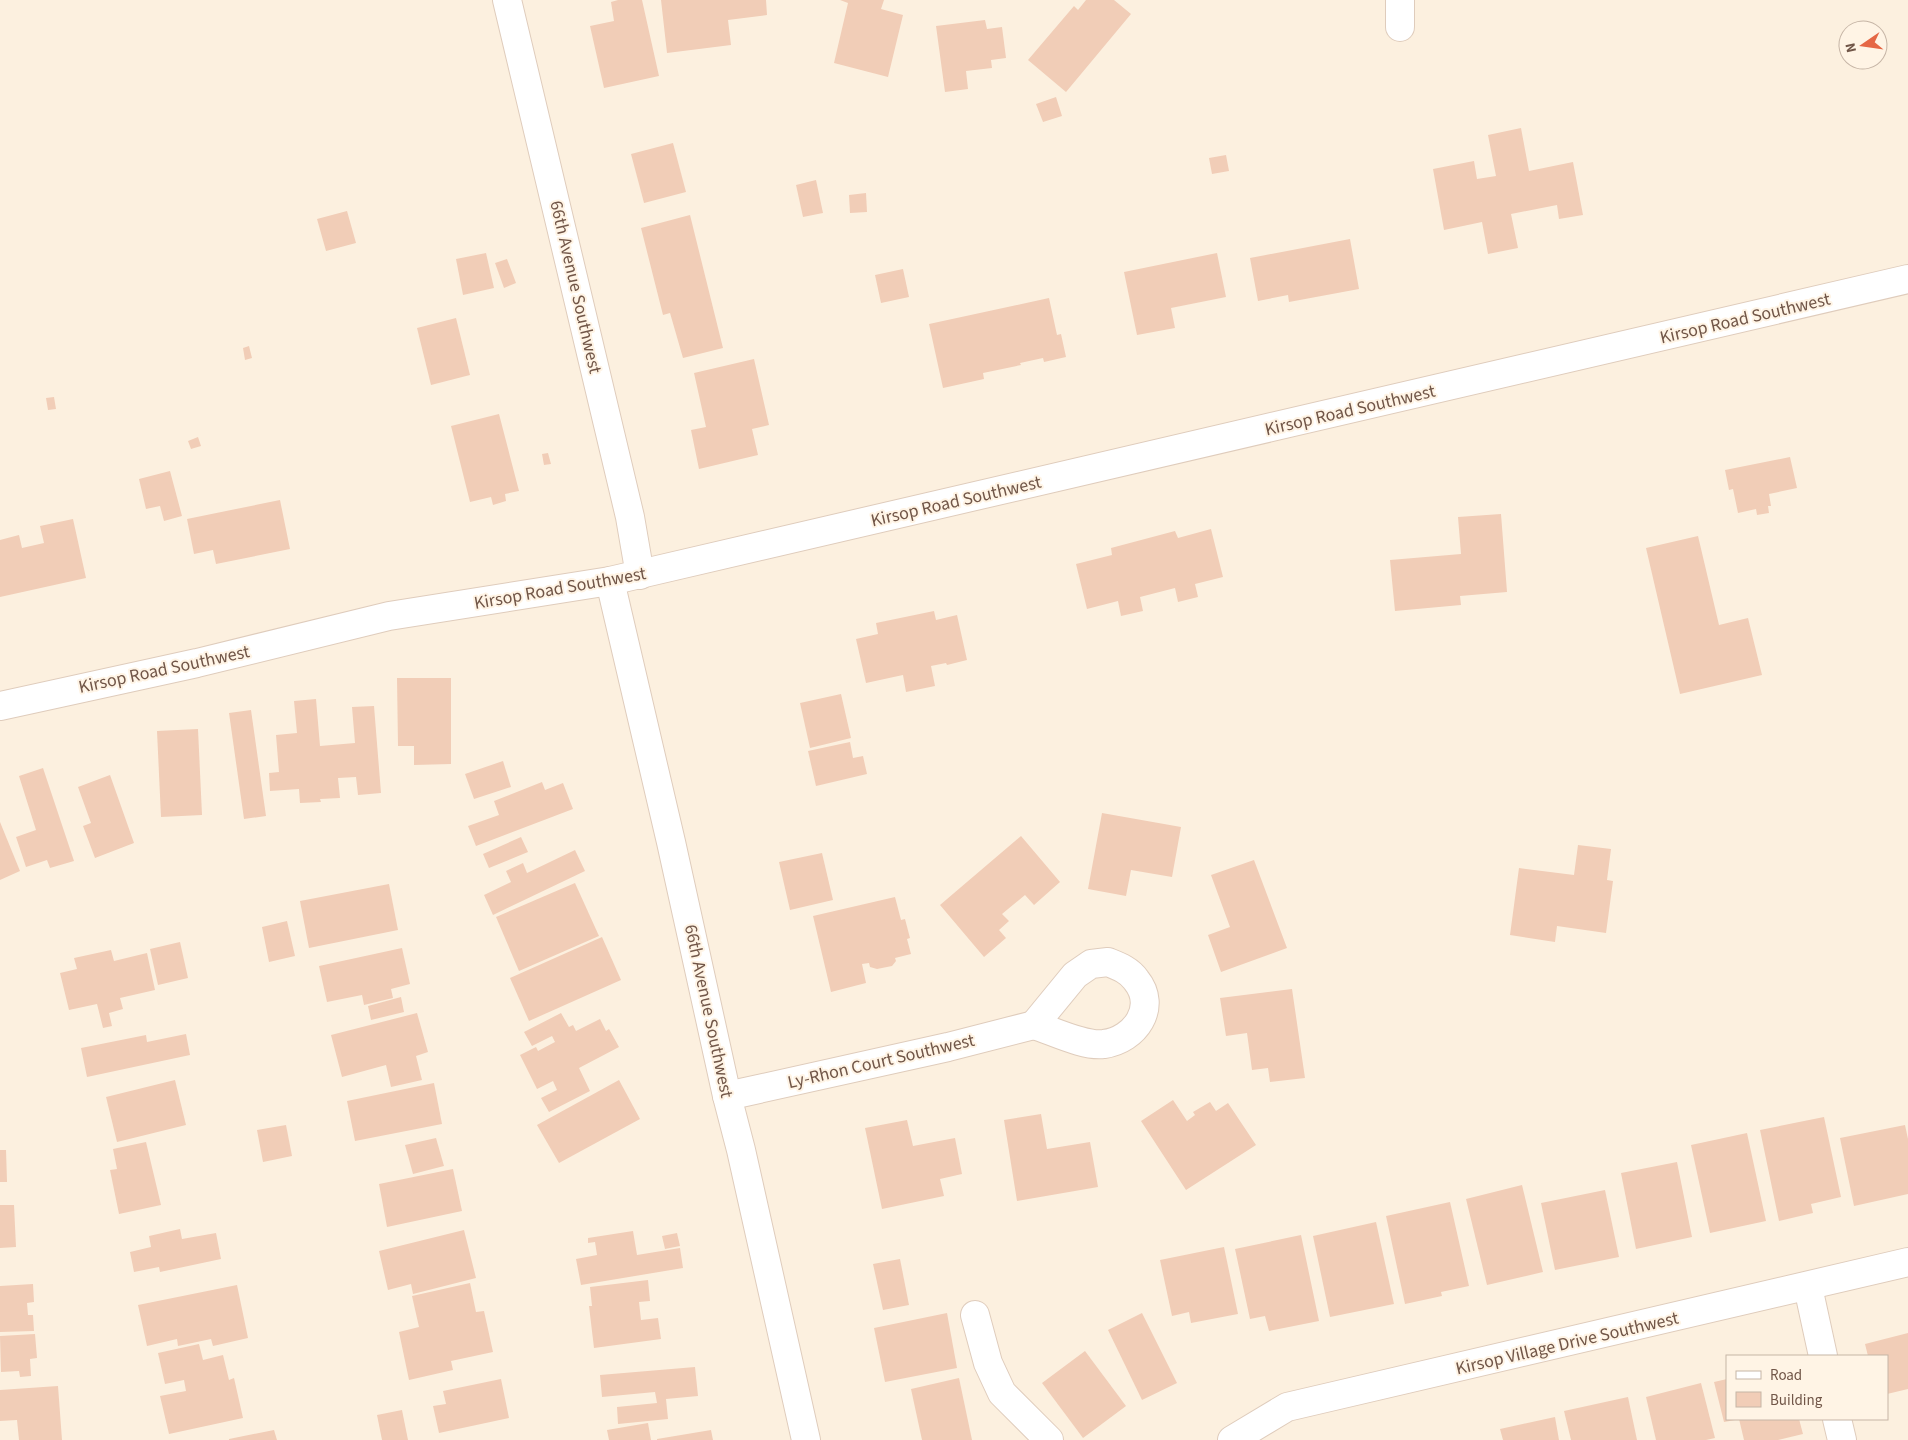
<svg xmlns="http://www.w3.org/2000/svg" width="1908" height="1440" viewBox="0 0 1908 1440" font-family="'Source Sans 3',sans-serif">
<style>
.building{fill:#f1cdb7}
.lines{fill:none;stroke-linecap:round;stroke-linejoin:round}
.minor-casing{stroke:#dfccbc;stroke-width:30}
.minor{stroke:#fff;stroke-width:28}
.labels{text-anchor:middle;stroke-width:4;stroke-linejoin:round;paint-order:stroke}
.street-label{font-size:18px;fill:#715648;stroke:#fff4e5}
</style>
<rect width="100%" height="100%" fill="#fcf0df"/>
<g class="building">
<polygon points="618,0 642,0 659,76 604,88 590,26 614,21 611,2"/>
<polygon points="661,0 766,0 767,15 728,20 731,45 667,53"/>
<polygon points="840,0 884,0 881,9 903,15 888,77 834,63 848,3"/>
<polygon points="1086,0 1114,0 1131,14 1066,92 1028,60 1074,6 1078,10"/>
<polygon points="985,20 987,29 1002,27 1006,58 991,60 992,68 966,71 968,89 945,92 936,26"/>
<polygon points="1056,97 1062,116 1043,122 1036,104"/>
<polygon points="1521,128 1529,171 1573,162 1583,215 1559,219 1557,205 1511,214 1518,248 1488,254 1482,222 1444,230 1433,169 1474,161 1477,179 1496,176 1488,135"/>
<polygon points="673,143 686,192 644,203 631,154"/>
<polygon points="1226,155 1229,171 1212,174 1209,158"/>
<polygon points="816,180 823,213 803,217 796,185"/>
<polygon points="866,193 867,212 850,213 849,195"/>
<polygon points="347,211 356,243 326,251 317,219"/>
<polygon points="690,215 723,348 683,358 670,313 663,315 641,228"/>
<polygon points="1350,239 1359,289 1289,302 1288,295 1258,301 1250,258"/>
<polygon points="486,253 494,288 463,295 456,259"/>
<polygon points="1217,253 1226,297 1171,308 1175,328 1137,335 1124,272"/>
<polygon points="507,259 516,283 504,288 495,263"/>
<polygon points="903,269 909,297 881,303 875,275"/>
<polygon points="1049,298 1057,335 1061,334 1066,357 1044,362 1043,358 1020,363 1021,365 983,373 984,379 943,388 929,324"/>
<polygon points="456,318 470,375 431,385 417,328"/>
<polygon points="249,346 252,358 245,360 243,348"/>
<polygon points="754,359 769,425 752,429 758,455 699,469 691,430 706,427 694,373"/>
<polygon points="54,397 56,409 48,410 46,398"/>
<polygon points="499,414 519,491 505,494 506,501 493,505 491,497 470,502 451,426"/>
<polygon points="198,437 201,446 191,449 188,441"/>
<polygon points="548,453 551,464 544,465 542,454"/>
<polygon points="1790,457 1797,488 1769,494 1771,506 1768,506 1769,513 1757,515 1756,509 1738,513 1733,489 1729,490 1725,470"/>
<polygon points="170,471 182,516 164,521 160,506 146,509 139,479"/>
<polygon points="280,500 290,549 216,564 213,550 194,554 187,519"/>
<polygon points="1501,514 1507,592 1460,596 1461,605 1395,611 1390,560 1461,554 1458,517"/>
<polygon points="73,519 86,578 0,597 0,540 19,535 22,548 44,543 40,526"/>
<polygon points="1211,529 1223,577 1195,584 1198,597 1178,602 1175,588 1140,597 1143,611 1121,616 1118,601 1087,609 1076,564 1112,555 1111,548 1175,531 1178,538"/>
<polygon points="1698,536 1719,625 1748,618 1762,675 1680,694 1646,548"/>
<polygon points="934,611 936,620 957,615 967,660 947,665 946,663 931,666 935,686 906,692 903,675 866,683 856,639 878,634 876,623"/>
<polygon points="397,678 451,678 451,764 414,765 414,746 398,746"/>
<polygon points="841,694 851,738 810,748 800,703"/>
<polygon points="316,699 320,746 355,743 352,707 374,706 381,793 358,795 356,777 338,778 340,798 320,799 321,802 300,803 299,789 270,791 269,773 279,772 276,735 297,733 294,701"/>
<polygon points="251,710 266,816 244,819 229,713"/>
<polygon points="198,729 202,815 161,817 157,731"/>
<polygon points="850,742 853,758 863,756 867,774 816,786 808,751"/>
<polygon points="503,761 511,787 474,799 465,774"/>
<polygon points="43,768 74,861 50,868 47,860 26,867 16,837 36,830 19,776"/>
<polygon points="110,775 134,843 95,858 83,826 91,823 78,787"/>
<polygon points="542,782 545,790 563,783 573,809 476,846 468,826 499,815 494,801"/>
<polygon points="1102,813 1181,827 1172,877 1131,870 1126,896 1088,889"/>
<polygon points="0,822 20,871 0,880"/>
<polygon points="1021,836 1060,882 1034,905 1025,895 1002,914 1009,921 999,930 1006,938 984,957 940,905"/>
<polygon points="521,837 528,852 489,868 483,854"/>
<polygon points="1578,845 1611,849 1607,880 1613,881 1606,933 1557,926 1555,942 1510,935 1519,868 1574,875"/>
<polygon points="575,850 585,871 493,915 484,895 511,882 506,871 523,863 527,873"/>
<polygon points="822,853 833,900 790,910 779,862"/>
<polygon points="1254,860 1287,948 1221,972 1208,935 1230,927 1211,875"/>
<polygon points="575,883 599,936 519,971 496,917"/>
<polygon points="389,884 398,930 309,948 300,901"/>
<polygon points="895,897 901,920 905,919 910,938 907,939 911,954 895,958 896,961 892,966 877,969 870,967 869,963 862,964 866,983 831,992 813,916"/>
<polygon points="287,921 295,956 269,962 262,927"/>
<polygon points="602,937 621,980 529,1021 510,978"/>
<polygon points="180,942 188,978 158,985 150,949"/>
<polygon points="402,948 410,984 391,989 393,998 364,1005 362,995 327,1002 319,966"/>
<polygon points="111,950 114,961 147,953 155,990 120,998 123,1009 109,1013 112,1026 103,1028 97,1004 69,1010 60,973 77,969 74,958"/>
<polygon points="1292,989 1305,1078 1270,1082 1268,1068 1252,1070 1247,1033 1226,1036 1220,998"/>
<polygon points="401,997 404,1012 371,1020 368,1006"/>
<polygon points="417,1013 428,1052 416,1056 422,1080 391,1087 386,1065 342,1077 331,1035"/>
<polygon points="561,1013 569,1027 573,1025 576,1031 600,1019 606,1031 609,1029 619,1047 579,1068 590,1091 549,1112 541,1098 557,1090 553,1081 537,1089 520,1055 536,1047 538,1051 555,1042 552,1036 532,1046 524,1032"/>
<polygon points="186,1034 190,1055 87,1077 81,1048 146,1035 147,1042"/>
<polygon points="175,1080 186,1125 117,1142 106,1097"/>
<polygon points="619,1080 640,1119 559,1163 537,1125"/>
<polygon points="434,1083 442,1124 355,1141 347,1101"/>
<polygon points="1173,1100 1187,1121 1195,1115 1193,1112 1210,1102 1216,1111 1228,1103 1256,1145 1186,1190 1141,1121"/>
<polygon points="1041,1114 1047,1149 1090,1142 1098,1187 1017,1201 1004,1120"/>
<polygon points="1824,1117 1841,1197 1811,1204 1813,1213 1779,1221 1760,1130"/>
<polygon points="907,1120 913,1146 955,1138 962,1174 940,1179 944,1196 882,1209 865,1128"/>
<polygon points="286,1125 292,1156 263,1162 257,1130"/>
<polygon points="1905,1125 1908,1139 1908,1194 1854,1206 1840,1138"/>
<polygon points="1747,1133 1766,1221 1710,1233 1691,1145"/>
<polygon points="436,1138 444,1166 413,1174 405,1145"/>
<polygon points="146,1142 161,1205 119,1214 110,1170 117,1169 113,1149"/>
<polygon points="0,1150 6,1150 7,1182 0,1182"/>
<polygon points="1677,1162 1692,1237 1636,1249 1621,1173"/>
<polygon points="453,1169 462,1211 387,1227 379,1184"/>
<polygon points="1522,1185 1543,1272 1487,1285 1466,1199"/>
<polygon points="1605,1190 1619,1257 1555,1270 1541,1203"/>
<polygon points="1450,1202 1469,1286 1441,1292 1442,1296 1405,1304 1386,1216"/>
<polygon points="0,1205 14,1205 16,1247 0,1248"/>
<polygon points="1376,1222 1394,1304 1330,1317 1313,1236"/>
<polygon points="180,1229 182,1239 216,1233 221,1259 160,1272 159,1267 134,1272 130,1252 151,1247 149,1236"/>
<polygon points="464,1230 476,1278 413,1294 411,1284 388,1290 379,1251"/>
<polygon points="633,1231 637,1255 680,1248 683,1268 581,1285 576,1259 597,1255 595,1242 588,1243 588,1238"/>
<polygon points="677,1233 680,1246 665,1249 662,1236"/>
<polygon points="1301,1235 1319,1321 1269,1331 1265,1316 1250,1319 1235,1249"/>
<polygon points="1224,1247 1238,1314 1191,1323 1189,1312 1172,1316 1160,1260"/>
<polygon points="900,1259 909,1305 883,1310 873,1264"/>
<polygon points="648,1280 650,1301 639,1302 641,1320 658,1318 661,1339 594,1348 589,1306 592,1306 590,1287"/>
<polygon points="470,1283 476,1312 484,1311 493,1352 451,1361 453,1370 409,1380 399,1332 419,1327 412,1296"/>
<polygon points="33,1284 34,1302 27,1303 28,1315 33,1315 34,1331 0,1332 0,1286"/>
<polygon points="237,1285 248,1338 213,1346 211,1339 178,1346 177,1339 147,1346 138,1305"/>
<polygon points="947,1313 957,1368 885,1382 874,1328"/>
<polygon points="1142,1313 1177,1383 1142,1400 1108,1330"/>
<polygon points="1908,1333 1908,1389 1887,1394 1887,1356 1868,1356 1865,1344"/>
<polygon points="35,1334 37,1358 30,1359 31,1376 20,1377 19,1371 1,1372 0,1336"/>
<polygon points="199,1344 203,1360 223,1355 229,1380 234,1378 243,1418 169,1434 160,1396 186,1391 184,1380 165,1384 158,1353"/>
<polygon points="1085,1351 1126,1406 1083,1438 1042,1383"/>
<polygon points="695,1367 698,1396 666,1399 668,1419 618,1424 617,1407 657,1403 655,1392 602,1397 600,1375"/>
<polygon points="959,1378 972,1440 922,1440 911,1389"/>
<polygon points="501,1379 509,1418 439,1433 433,1406 446,1404 443,1391"/>
<polygon points="1727,1379 1727,1419 1735,1420 1724,1422 1714,1382"/>
<polygon points="1701,1383 1715,1438 1706,1440 1656,1440 1646,1397"/>
<polygon points="58,1386 62,1440 19,1440 17,1420 0,1421 0,1390"/>
<polygon points="1628,1397 1637,1440 1571,1440 1564,1411"/>
<polygon points="402,1410 408,1440 382,1440 377,1415"/>
<polygon points="1555,1417 1559,1440 1503,1440 1500,1429"/>
<polygon points="1739,1419 1799,1419 1803,1434 1778,1440 1744,1440"/>
<polygon points="648,1423 651,1440 609,1440 607,1430"/>
<polygon points="274,1430 277,1440 229,1440 229,1439"/>
<polygon points="711,1430 713,1440 657,1440 657,1439"/>
</g>
<g class="lines">
<g class="minor-casing">
<g id="minor">
<polyline points="507,0 630,517 640,575"/>
<polyline points="1400,27 1400,0"/>
<polyline points="610,581 671,842 727,1096 741,1150 806,1440"/>
<polyline points="0,706 197,663 389,616 610,581 1908,279"/>
<path d="M1108,962C1118,966 1129,970 1136,980C1158,1007 1135,1040 1104,1044C1085,1047 1053,1031 1034,1025L1075,975L1091,964Z"/>
<polyline points="727,1096 948,1047 1034,1025"/>
<polyline points="1808,1287 1823,1356"/>
<polyline points="975,1315 988,1363 1002,1393 1049,1440"/>
<polyline points="1837,1419 1842,1440"/>
<polyline points="1232,1440 1287,1407 1908,1262"/>
</g>
</g>
<use href="#minor" class="minor"/>
</g>
<g class="labels">
<g class="street-label">
<text transform="translate(576 287) rotate(77)" y="6">66th Avenue Southwest</text>
<text transform="translate(1745 318) rotate(-13)" y="6">Kirsop Road Southwest</text>
<text transform="translate(1350 410) rotate(-13)" y="6">Kirsop Road Southwest</text>
<text transform="translate(956 501) rotate(-13)" y="6">Kirsop Road Southwest</text>
<text transform="translate(560 588) rotate(-10)" y="6">Kirsop Road Southwest</text>
<text transform="translate(164 669) rotate(-12)" y="6">Kirsop Road Southwest</text>
<text transform="translate(709 1011) rotate(78)" y="6">66th Avenue Southwest</text>
<text transform="translate(881 1061) rotate(-13)" y="6">Ly-Rhon Court Southwest</text>
<text transform="translate(1567 1343) rotate(-13)" y="6">Kirsop Village Drive Southwest</text>
</g>
</g>
<rect x="1726" y="1355" width="162" height="65" fill="#fff4e5" stroke="#c6b5a6"/>
<rect x="1736" y="1371" width="25" height="8" fill="#ffffff" stroke="#c6b5a6"/>
<text x="1770" y="1380" font-size="15" fill="#715648">Road</text>
<rect x="1736" y="1392" width="25" height="15" fill="#f1cdb7" stroke="#c6b5a6"/>
<text x="1770" y="1405" font-size="15" fill="#715648">Building</text>
<g transform="translate(1863 45) rotate(257)"><circle r="24" fill="#fff4e5" stroke="#c6b5a6"/>
<path d="M0-4L9 19L0 12L-9 19Z" fill="#e56745"/>
<text y="-8" font-size="14" font-weight="bold" text-anchor="middle" fill="#715648">N</text>
</g>
</svg>
